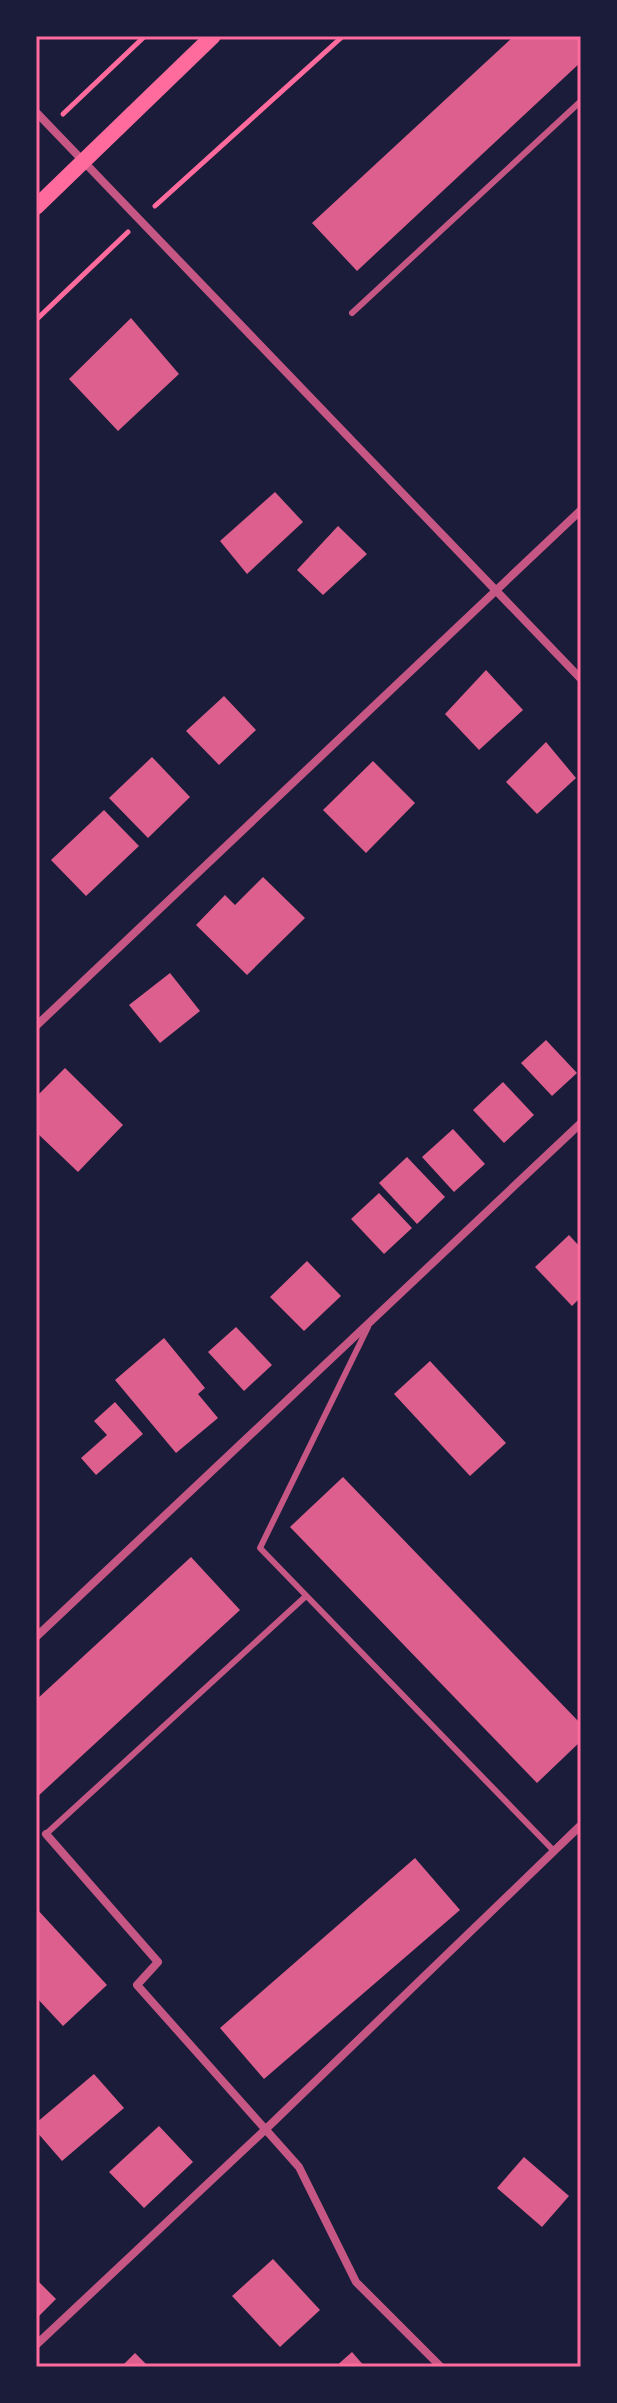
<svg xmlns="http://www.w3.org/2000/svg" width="617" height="2403" viewBox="0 0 617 2403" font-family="'Noto Serif',serif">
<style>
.building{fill:#dd5f8e}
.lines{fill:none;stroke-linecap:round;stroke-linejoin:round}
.path{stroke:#ff6b9d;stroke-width:5}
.service{stroke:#c65784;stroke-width:6}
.minor{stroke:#c65784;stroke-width:8}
.secondary{stroke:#ff6b9d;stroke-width:16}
.neatline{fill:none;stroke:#ff6b9d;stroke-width:3}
</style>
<rect width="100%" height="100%" fill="#1b1b3a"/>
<g class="building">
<polygon points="514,36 581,36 581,62 357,271 312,223"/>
<polygon points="131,318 179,374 118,431 69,379"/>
<polygon points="275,492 303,522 247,574 220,541"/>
<polygon points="338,526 367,554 323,595 297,570"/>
<polygon points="486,670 523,710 479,750 445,714"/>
<polygon points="224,696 256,730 219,765 186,731"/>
<polygon points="546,742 576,778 537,814 506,782"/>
<polygon points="152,757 190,797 148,838 109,798"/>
<polygon points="373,761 415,803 366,853 323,810"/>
<polygon points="104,810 139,846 86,896 51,860"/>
<polygon points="263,877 305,918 247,975 196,925 225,895 235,905"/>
<polygon points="170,973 200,1011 160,1043 129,1005"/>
<polygon points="546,1040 577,1073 552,1096 521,1063"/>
<polygon points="65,1068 123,1125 78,1172 36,1132 36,1097"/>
<polygon points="503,1082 534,1115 504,1143 473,1110"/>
<polygon points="453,1129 485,1164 454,1192 422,1157"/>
<polygon points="407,1157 445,1197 417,1224 379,1183"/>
<polygon points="379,1193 412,1228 384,1254 351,1219"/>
<polygon points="569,1235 581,1248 581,1297 572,1306 535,1267"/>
<polygon points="307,1261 341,1296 304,1331 270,1297"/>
<polygon points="236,1327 272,1365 244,1391 208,1352"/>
<polygon points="164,1338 205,1388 198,1394 218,1418 176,1453 115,1380"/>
<polygon points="430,1361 506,1443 470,1476 394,1394"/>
<polygon points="115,1402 143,1434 96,1475 81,1458 107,1435 94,1421"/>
<polygon points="343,1477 581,1724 581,1741 537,1783 290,1527"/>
<polygon points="191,1557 240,1610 36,1798 36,1700"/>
<polygon points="415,1858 460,1910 264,2079 220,2028"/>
<polygon points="36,1908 107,1985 63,2026 36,1997"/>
<polygon points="94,2074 124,2108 62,2161 36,2131 36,2123"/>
<polygon points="159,2126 193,2162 144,2208 109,2172"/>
<polygon points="524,2157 569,2196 542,2227 497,2188"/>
<polygon points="273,2259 320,2310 280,2347 232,2296"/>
<polygon points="36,2279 56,2299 36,2319"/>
<polygon points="352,2352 365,2367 335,2367"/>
<polygon points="135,2353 149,2367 121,2367"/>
</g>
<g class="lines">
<g class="path">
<polyline points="63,114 145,36"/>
<polyline points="155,206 343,36"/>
<polyline points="36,320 128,232"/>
</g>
<g class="service">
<polyline points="352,313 581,101"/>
<polyline points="368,1327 260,1548 554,1851"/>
<polyline points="46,1834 306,1596"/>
</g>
<g class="minor">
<polyline points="36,112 581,679"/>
<polyline points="36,1026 581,510"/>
<polyline points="36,1637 581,1123"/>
<polyline points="46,1834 158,1962 137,1985 299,2167 356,2282 441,2367"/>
<polyline points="36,2345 267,2128 581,1825"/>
</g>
<polyline class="secondary" points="36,207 213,36"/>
</g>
<rect width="617" height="2403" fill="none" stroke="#1b1b3a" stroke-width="76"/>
<rect x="38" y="38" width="541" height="2327" class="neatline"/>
</svg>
